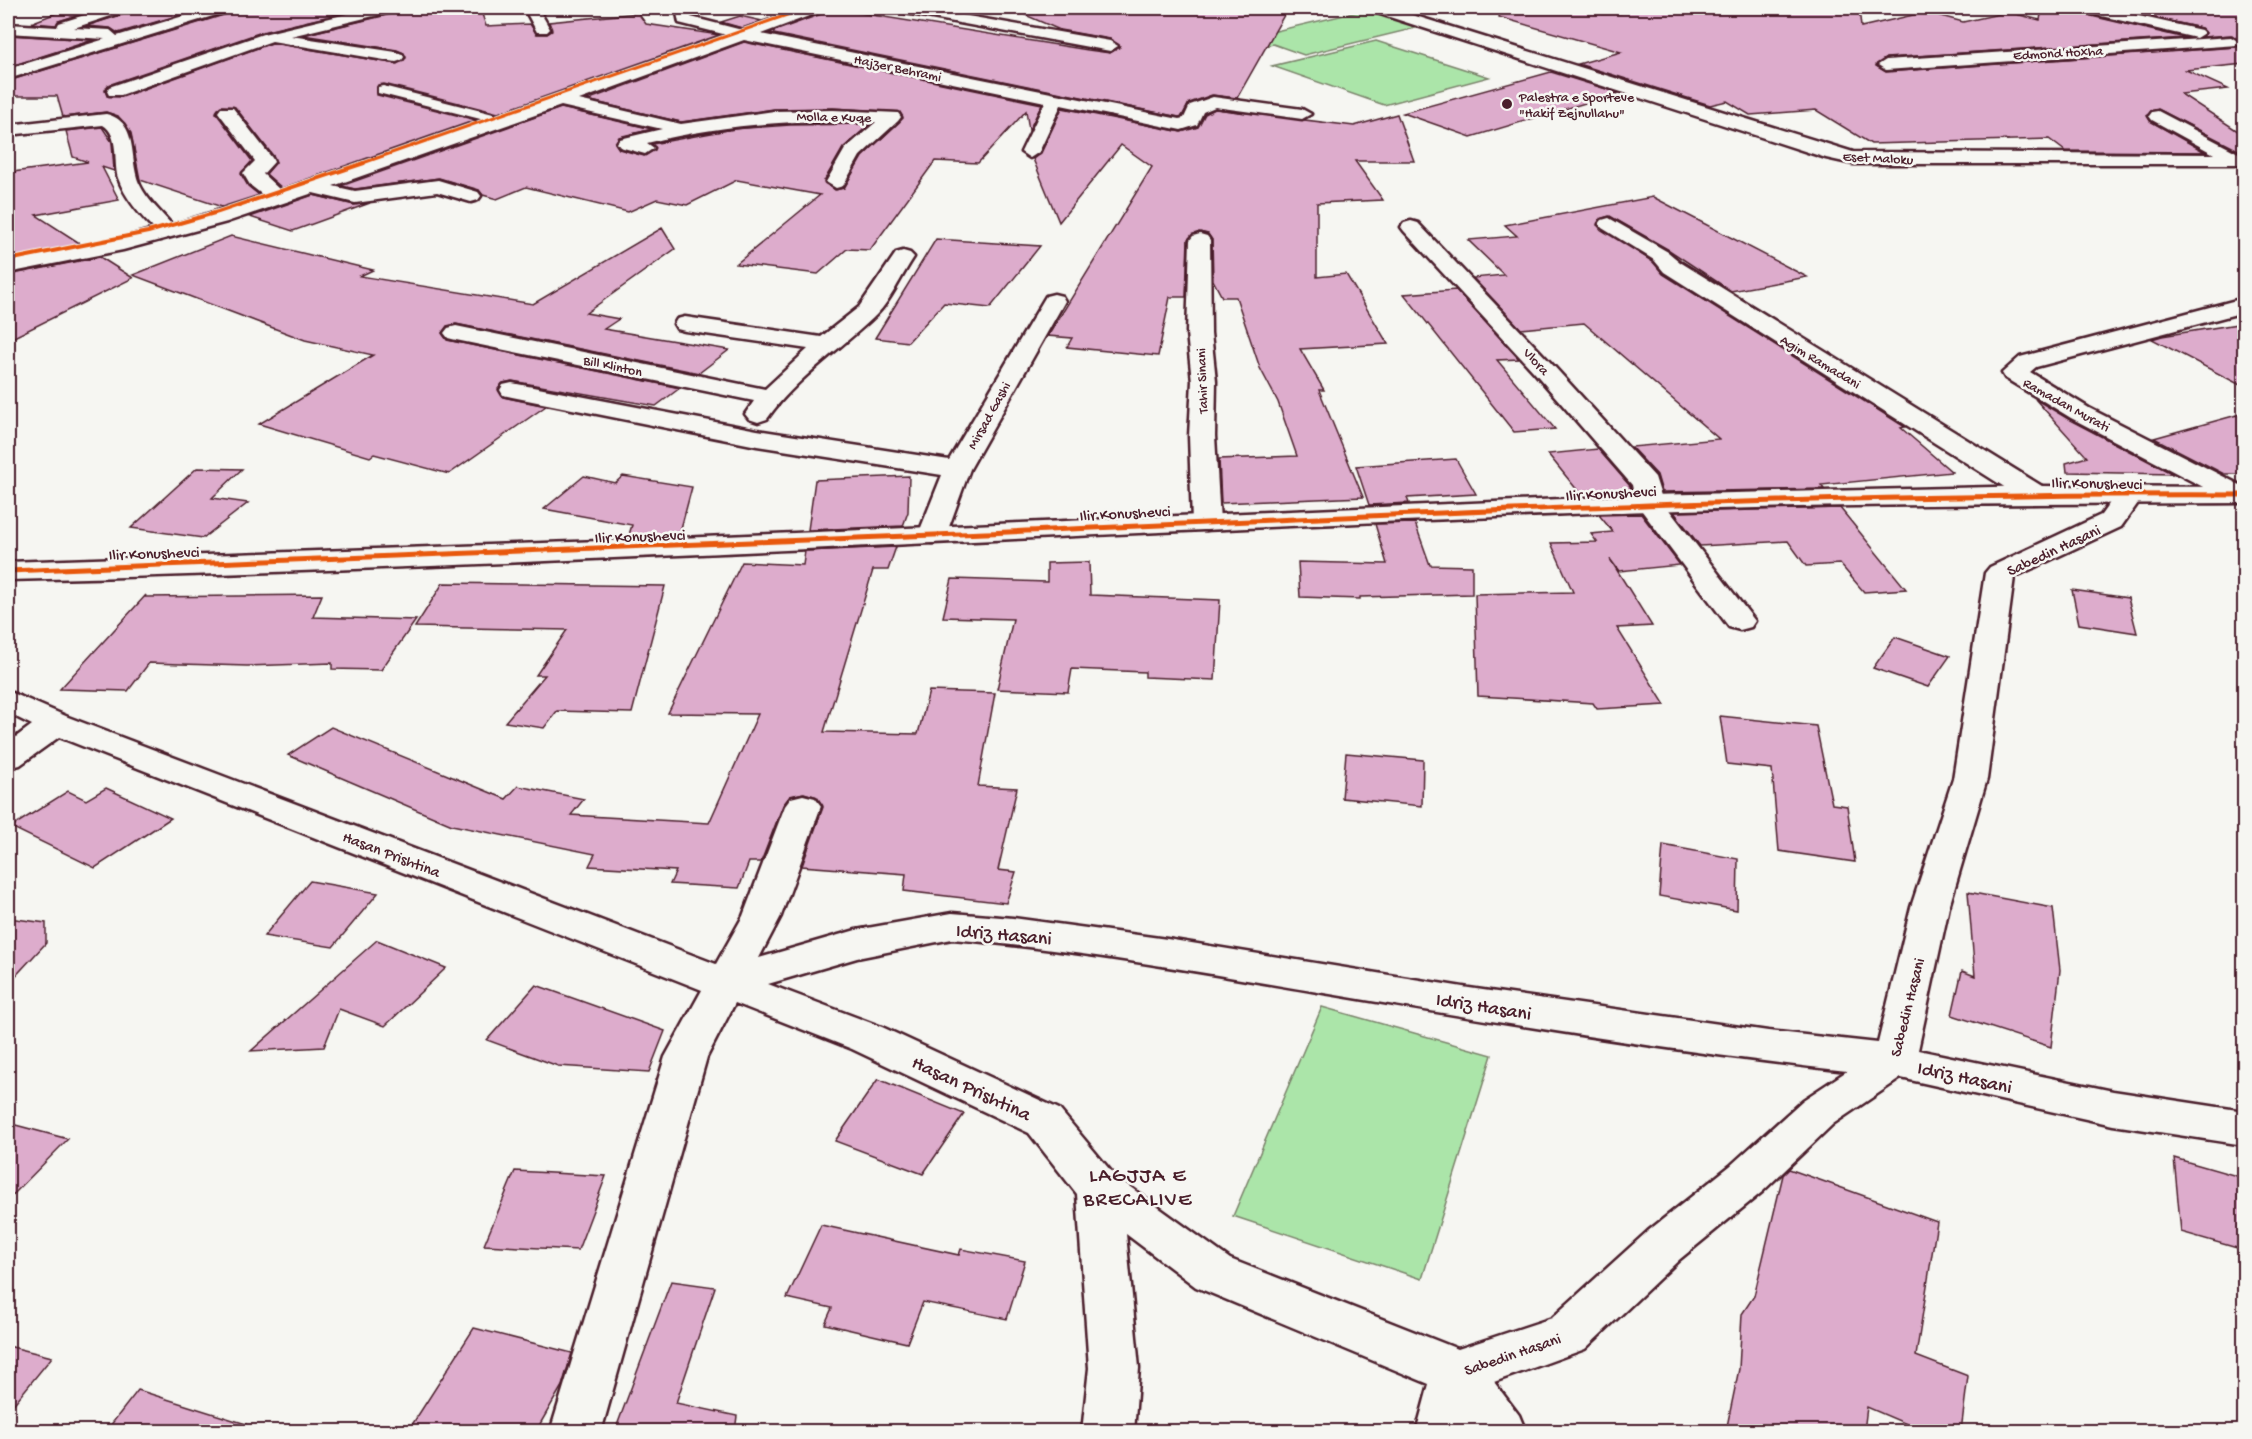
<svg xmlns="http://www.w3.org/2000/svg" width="2252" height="1439" viewBox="0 0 2252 1439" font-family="'Gochi Hand',sans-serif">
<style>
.green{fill:#abe5a9;stroke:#7a826a;stroke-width:1.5}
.building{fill:#ddaccc;stroke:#4a1f2b;stroke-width:1.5}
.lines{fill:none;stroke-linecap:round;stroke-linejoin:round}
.lane-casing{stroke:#4a1f2b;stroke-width:4}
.street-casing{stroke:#4a1f2b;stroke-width:5}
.secondary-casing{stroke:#4a1f2b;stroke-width:5}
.lane{fill:#f6f6f2;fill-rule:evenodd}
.street{fill:#f6f6f2;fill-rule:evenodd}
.secondary{fill:#f6f6f2;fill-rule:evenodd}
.cycleway-far2-casing{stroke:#f6f6f2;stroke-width:5}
.cycleway-far1-casing{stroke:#f6f6f2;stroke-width:6}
.cycleway-casing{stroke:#f6f6f2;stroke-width:8}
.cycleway-far2{stroke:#e8590c;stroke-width:3}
.cycleway-far1{stroke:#e8590c;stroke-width:4}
.cycleway{stroke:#e8590c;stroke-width:5}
.poi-dot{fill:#4a1f2b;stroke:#f6f6f2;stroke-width:2}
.labels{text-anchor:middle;stroke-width:5;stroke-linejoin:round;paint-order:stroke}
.far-street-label{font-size:14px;fill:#4a1f2b;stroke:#f6f6f2}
.far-poi-label{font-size:14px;fill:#4a1f2b;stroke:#f6f6f2;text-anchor:start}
.street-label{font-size:16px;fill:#4a1f2b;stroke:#f6f6f2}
.near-street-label{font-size:20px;fill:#4a1f2b;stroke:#f6f6f2}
.near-neighbourhood-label{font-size:21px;letter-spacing:1.5px;fill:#4a1f2b;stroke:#f6f6f2}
</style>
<rect width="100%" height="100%" fill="#f6f6f2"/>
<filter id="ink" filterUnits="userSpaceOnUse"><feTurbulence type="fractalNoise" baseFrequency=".0167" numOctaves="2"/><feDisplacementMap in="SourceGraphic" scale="12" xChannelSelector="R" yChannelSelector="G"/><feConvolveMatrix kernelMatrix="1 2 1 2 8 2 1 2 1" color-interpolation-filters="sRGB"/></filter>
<g filter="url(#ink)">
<g class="green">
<polygon points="1053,8 1136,8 1162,16 1254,24 1276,31 1370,9 1424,26 1304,55 1273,44 1207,60 1105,28"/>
<polygon points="1376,41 1489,77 1384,105 1272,66"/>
<polygon points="1322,1007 1492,1055 1422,1279 1233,1216"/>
</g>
<g class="building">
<polygon points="69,8 101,8 58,21 56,25 31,23"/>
<polygon points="130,8 204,8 118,33 110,28 86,26 127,13"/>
<polygon points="233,8 364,8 262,32 108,85 105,90 107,96 122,97 272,43 397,64 406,58 404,53 397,50 303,35 395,13 398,8 442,8 444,10 480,8 486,26 530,24 537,34 547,34 552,31 549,22 638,13 646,24 719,35 498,113 384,84 378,85 377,95 476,120 282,188 266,174 276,162 274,157 235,107 221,106 216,113 252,161 241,174 248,186 259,195 222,207 140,180 131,133 118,116 106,112 63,117 57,96 8,96 8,81 230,13"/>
<polygon points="1009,8 1288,8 1237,98 1212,95 1189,103 1182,116 1179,117 769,33 835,9 1088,50 1110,53 1120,47 1110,39 1060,30"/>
<polygon points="1500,8 1600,8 1603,14 1621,13 1625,8 1859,8 1861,27 1926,12 1963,22 2008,12 2040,20 2042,8 2076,8 2079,13 2185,38 1886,58 1876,66 1886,72 2237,47 2241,42 2232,35 2202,37 2206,33 2201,28 2111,8 2244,8 2244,64 2186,70 2228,89 2181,94 2244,135 2244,153 2158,109 2147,115 2150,121 2205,152 2065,151 2049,139 1871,144 1816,110 1750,115 1727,101 1710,105 1578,64 1621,52 1499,17"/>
<polygon points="740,16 762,21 742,28 721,22"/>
<polygon points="8,35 93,40 8,67"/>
<polygon points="744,42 1042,104 1029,130 1026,111 978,163 935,161 870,250 847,249 818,274 736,264 820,195 737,180 687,205 657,199 628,212 526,187 497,199 483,195 479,190 439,178 355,189 341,186 561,108 652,129 619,137 615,143 619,149 644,156 655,150 652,144 733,129 790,125 870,124 843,148 824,181 835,190 844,188 862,157 903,118 900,112 833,108 774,109 681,122 587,100"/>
<polygon points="1551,72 1619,93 1471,137 1403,113"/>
<polygon points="1062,108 1181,132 1198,127 1205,114 1215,109 1354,126 1397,114 1414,161 1355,161 1383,200 1317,203 1317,277 1346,274 1388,344 1300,349 1324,390 1319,390 1363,497 1221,503 1219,459 1297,456 1278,402 1260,368 1236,297 1222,297 1213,280 1212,240 1208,234 1199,232 1188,239 1186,297 1170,297 1158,356 1067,347 1072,338 1048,336 1152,167 1121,145 1059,222 1033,159 1041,153"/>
<polygon points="102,127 112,142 114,171 102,167 119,200 36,215 81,244 8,259 8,196 10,198 13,172 88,162 73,157 66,131"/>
<polygon points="313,195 354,205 370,203 293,231 250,217"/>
<polygon points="1653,197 1807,277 1731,291 1669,250 1610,216 1600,219 1597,225 1653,262 1663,274 1905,427 1901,428 1952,472 1821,485 1824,489 1662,492 1657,475 1631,447 1719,439 1584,323 1521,329 1473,278 1504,275 1468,240 1517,236 1505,225"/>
<polygon points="662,228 675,249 586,313 619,319 604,329 729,350 699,373 456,324 447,326 442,333 447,340 680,388 656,406 512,381 503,383 498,389 503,397 546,406 449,474 374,454 370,457 259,424 373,355 305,340 133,275 231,236 373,270 360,276 533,304"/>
<polygon points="936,239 1040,246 990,308 944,303 908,342 875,338"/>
<polygon points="100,257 133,278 8,340 8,275"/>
<polygon points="1456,290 1519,359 1497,360 1555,429 1514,432 1404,294"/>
<polygon points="2244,323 2244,387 2152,339 2162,336"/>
<polygon points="2035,399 2070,420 2173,474 2067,472 2066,463 2087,457"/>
<polygon points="2244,413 2244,474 2224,474 2154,438"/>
<polygon points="1598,449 1630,486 1632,494 1582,496 1548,454"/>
<polygon points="1456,459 1476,494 1407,498 1409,503 1369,505 1356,466"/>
<polygon points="197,468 242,469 212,498 248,503 203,538 131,528"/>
<polygon points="584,476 615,483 623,476 692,487 679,536 628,538 632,525 544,509"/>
<polygon points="909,476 908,512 903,526 808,530 815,480"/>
<polygon points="1840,508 1906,589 1864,592 1840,564 1806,566 1788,541 1700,546 1674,512"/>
<polygon points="1641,514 1680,565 1619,571 1610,559 1652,626 1617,628 1665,705 1597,709 1593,703 1478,696 1475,594 1573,592 1551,543 1597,542 1591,534 1613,532 1599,515"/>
<polygon points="1415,523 1430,565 1472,566 1472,594 1360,597 1360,599 1300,597 1298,562 1387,564 1375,524"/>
<polygon points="896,547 888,570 873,570 824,732 918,734 929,691 995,693 978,786 1017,788 998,870 1016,872 1006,903 904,891 906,874 802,866 823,807 817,797 804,793 790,796 783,805 761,862 749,862 739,888 670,884 676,871 589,866 595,854 452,825 288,755 331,727 506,799 518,786 584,799 571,815 709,823 758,714 668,713 742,562 803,565 805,551"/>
<polygon points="1089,562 1090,595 1220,600 1215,680 1145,677 1145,672 1072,669 1068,692 997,689 1013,619 943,617 952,579 1047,582 1047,563"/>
<polygon points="443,583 665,586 632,713 557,711 544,728 505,722 545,675 536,675 567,630 415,627"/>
<polygon points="2072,590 2128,598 2137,633 2079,624"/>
<polygon points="146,595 145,597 322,595 313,617 416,620 381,670 332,669 332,663 247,666 149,663 128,691 60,689"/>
<polygon points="1895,637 1950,656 1928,687 1873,668"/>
<polygon points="1720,716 1816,726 1832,804 1847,806 1855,862 1779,851 1772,769 1727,764"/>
<polygon points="1346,753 1423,760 1422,806 1342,798"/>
<polygon points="106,788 171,818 95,868 11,827 68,791 86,800"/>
<polygon points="1663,845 1738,859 1737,910 1659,896"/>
<polygon points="310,881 378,893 333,947 264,936"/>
<polygon points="1968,892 2053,908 2060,970 2051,1047 1952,1015 1962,971 1975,976"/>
<polygon points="8,918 46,923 46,943 8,984"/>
<polygon points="377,940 446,968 385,1026 339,1009 324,1047 251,1051"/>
<polygon points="536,985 665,1031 649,1072 558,1066 487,1040"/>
<polygon points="878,1079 964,1114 923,1174 835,1141"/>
<polygon points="8,1123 68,1139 8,1200"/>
<polygon points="2174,1158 2244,1178 2244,1250 2181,1232"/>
<polygon points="1789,1169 1937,1222 1916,1356 1968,1376 1961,1431 1923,1431 1867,1407 1864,1431 1726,1431 1739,1369 1742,1314 1754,1296 1783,1175"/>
<polygon points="515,1171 606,1176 578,1250 484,1245"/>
<polygon points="821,1225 959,1255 961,1249 1025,1261 1007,1319 923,1302 907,1343 825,1324 832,1308 787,1298"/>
<polygon points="671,1281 715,1287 676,1403 737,1416 735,1431 615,1431"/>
<polygon points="474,1328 572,1353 562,1386 536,1431 408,1431"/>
<polygon points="8,1346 52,1357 8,1411"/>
<polygon points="138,1390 246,1424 244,1431 106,1431"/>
</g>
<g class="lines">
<g class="lane-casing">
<polygon id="lane" points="383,86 509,118 511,121 504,125 378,93 378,87"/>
</g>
<g class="street-casing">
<g id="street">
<polygon points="107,8 128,8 126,11 74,28 110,30 117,36 210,8 231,8 229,11 8,79 8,69 105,39 8,33 8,24 57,27 59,23"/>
<polygon points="372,8 396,8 394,11 291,36 396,52 402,54 404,57 402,60 396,62 272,41 121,95 109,95 107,91 109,87 263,34"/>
<polygon points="524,8 538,8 550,29 547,32 537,32"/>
<path d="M676,8H690L691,17L742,30L804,8H824L822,11L761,34L1179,119L1184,118L1190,105L1213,97L1302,109L1311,114L1302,119L1215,107L1203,112L1197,125L1181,130L1061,105L1039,152L1030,158L1021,152L1045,102L744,40L579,100L681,124L774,111L833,110L898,113L901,117L898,121L860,156L843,186L836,188L826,182L845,149L876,122C798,119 724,124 647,143L654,148L645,154L620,147L617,143L620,139L662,129L561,106L333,186L355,191L438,180L478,192L481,196L478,200L471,202L437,192L355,203L313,193L227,222L123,250L8,273V261L114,240L154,229C140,215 125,198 118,178C113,162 120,135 103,125L8,135V125L106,114C140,122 128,160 140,185C147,200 161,212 172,225L264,196L250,185L243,173L255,161L218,112L221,108H233L272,158L274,162L263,174L281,191L727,35L679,23Z"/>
<polygon points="893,8 922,8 1110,41 1118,46 1110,51 900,12"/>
<polygon points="1369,8 1390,8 1853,152 2214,154 2152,120 2149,116 2152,112 2158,111 2244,156 2244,164 1853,164 1826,158 1371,11"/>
<polygon points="1602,8 1623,8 1621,11 1603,12"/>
<polygon points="2078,8 2103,8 2201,30 2204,33 2196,38 2080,11"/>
<polygon points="2231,37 2239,42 2237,45 1886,70 1878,65 1886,60"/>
<polygon points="1609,218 1668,252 1680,262 2045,488 2049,494 2045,500 2035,502 2025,500 1664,272 1654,260 1602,228 1599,224 1602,220"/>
<polygon points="1411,221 1418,223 1550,362 1655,477 1663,502 1755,621 1751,627 1740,630 1729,627 1636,503 1632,485 1534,372 1404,231 1401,227 1404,223"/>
<polygon points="1200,234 1207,236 1210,240 1211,333 1216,381 1215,436 1220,522 1216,528 1206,530 1196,528 1192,522 1189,436 1192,381 1187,333 1190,240 1193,236"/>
<path d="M903,251L910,253L914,257C901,276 890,303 873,318C837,352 795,379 767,419L758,422L749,419L745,414L754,401L456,340L448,338L444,333L448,328L456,326L765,389L808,349L685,331L677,329L674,324L677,319L685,317L821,337L859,307L896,253Z"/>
<polygon points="1054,294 1062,296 1065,301 970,469 946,535 942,541 932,543 922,541 918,535 942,475 757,446 512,397 503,395 500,390 503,385 512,383 757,430 949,460 1043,301 1046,296"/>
<polygon points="2244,298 2244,312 2036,367 2030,372 2089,408 2244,487 2244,502 2230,501 2071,418 2005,378 2002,373 2020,357"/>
<path d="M2129,488L2139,490L2143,496L2121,527L2014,577L1987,779L1949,907L1918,1050L2113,1091L2244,1111V1145L2113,1125L1901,1078L1833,1124L1762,1192L1680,1259L1585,1349L1494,1382L1519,1415L1526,1432H1470L1468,1428L1467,1432H1416L1429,1384L1196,1287L1126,1234L1139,1368L1134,1432H1082L1089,1368L1077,1194L1029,1133L852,1049L735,1003L707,1057L601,1432H550L665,1057L702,990L59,737L20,765L8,768V743L32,725L8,713V691L68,717L716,964L743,916L785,806L791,798L803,795L815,798L821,806L781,916L759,958L856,930L952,913L1013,918L1167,939L1469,988L1768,1031L1878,1043L1911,907L1953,779L1985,573L1990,567L2101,515L2119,490ZM952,939C1079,950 1204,973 1330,994C1501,1023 1674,1052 1847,1071L1803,1100L1730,1166L1648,1231L1552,1318L1458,1349L1230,1259L1115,1176L1059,1109L882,1027L768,984L857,958Z"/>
</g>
</g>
<g class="secondary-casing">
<path id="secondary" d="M2035,486L2244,487V503C2046,504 1847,504 1648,511C1101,531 555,567 8,580V562L657,539L1650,495Z"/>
</g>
<use href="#lane" class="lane"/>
<use href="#street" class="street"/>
<use href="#secondary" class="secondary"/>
<g class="cycleway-far2-casing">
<polyline id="cycleway-far2" points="360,164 807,8"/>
</g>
<g class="cycleway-far1-casing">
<polyline id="cycleway-far1" points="8,260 148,232 218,212 364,163"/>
</g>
<g class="cycleway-casing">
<path id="cycleway" d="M8,571C334,559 660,548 985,533C1405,514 1824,493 2244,495"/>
</g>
<use href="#cycleway-far2" class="cycleway-far2"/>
<use href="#cycleway-far1" class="cycleway-far1"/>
<use href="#cycleway" class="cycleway"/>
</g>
</g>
<circle class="poi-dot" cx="1507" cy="104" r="6"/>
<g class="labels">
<g class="far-street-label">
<text transform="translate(2058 52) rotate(-3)" y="5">Edmond Hoxha</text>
<text transform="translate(898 67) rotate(12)" y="5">Hajzer Behrami</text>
<text transform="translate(834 116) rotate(1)" y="5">Molla e Kuqe</text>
<text transform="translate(1878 157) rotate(3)" y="5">Eset Maloku</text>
<text transform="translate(1537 361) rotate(47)" y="5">Vlora</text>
<text transform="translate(1821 361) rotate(31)" y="5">Agim Ramadani</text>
<text transform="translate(613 365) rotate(12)" y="5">Bill Klinton</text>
<text transform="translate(1201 381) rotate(-92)" y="5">Tahir Sinani</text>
<text transform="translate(2067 404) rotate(29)" y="5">Ramadan Murati</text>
<text transform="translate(988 415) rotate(-61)" y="5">Mirsad Gashi</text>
</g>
<g class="far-poi-label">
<text x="1519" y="101">Palestra e Sporteve<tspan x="1519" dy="16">"Hakif Zejnullahu"</tspan></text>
</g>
<g class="street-label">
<text transform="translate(2097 482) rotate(1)" y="6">Ilir Konushevci</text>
<text transform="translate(1611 492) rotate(-3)" y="6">Ilir Konushevci</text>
<text transform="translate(1125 512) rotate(-3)" y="6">Ilir Konushevci</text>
<text transform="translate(640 535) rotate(-2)" y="6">Ilir Konushevci</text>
<text transform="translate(2053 549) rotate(-25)" y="6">Sabedin Hasani</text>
<text transform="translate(154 552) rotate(-2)" y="6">Ilir Konushevci</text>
<text transform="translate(392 853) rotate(21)" y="6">Hasan Prishtina</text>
<text transform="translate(1906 1007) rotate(-76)" y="6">Sabedin Hasani</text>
<text transform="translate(1512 1353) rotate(-19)" y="6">Sabedin Hasani</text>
</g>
<g class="near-street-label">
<text transform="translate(1004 933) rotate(5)" y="7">Idriz Hasani</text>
<text transform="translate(1484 1005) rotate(9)" y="7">Idriz Hasani</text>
<text transform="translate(1965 1076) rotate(12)" y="7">Idriz Hasani</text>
<text transform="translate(972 1087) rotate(25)" y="7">Hasan Prishtina</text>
</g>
<g class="near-neighbourhood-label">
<text x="1138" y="1181">LAGJJA E<tspan x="1138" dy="24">BRECALIVE</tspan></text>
</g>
</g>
<rect width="2252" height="1439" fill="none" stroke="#f6f6f2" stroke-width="30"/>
<rect x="15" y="15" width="2222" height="1409" fill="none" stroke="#4a1f2b" stroke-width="2" filter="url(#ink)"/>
</svg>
